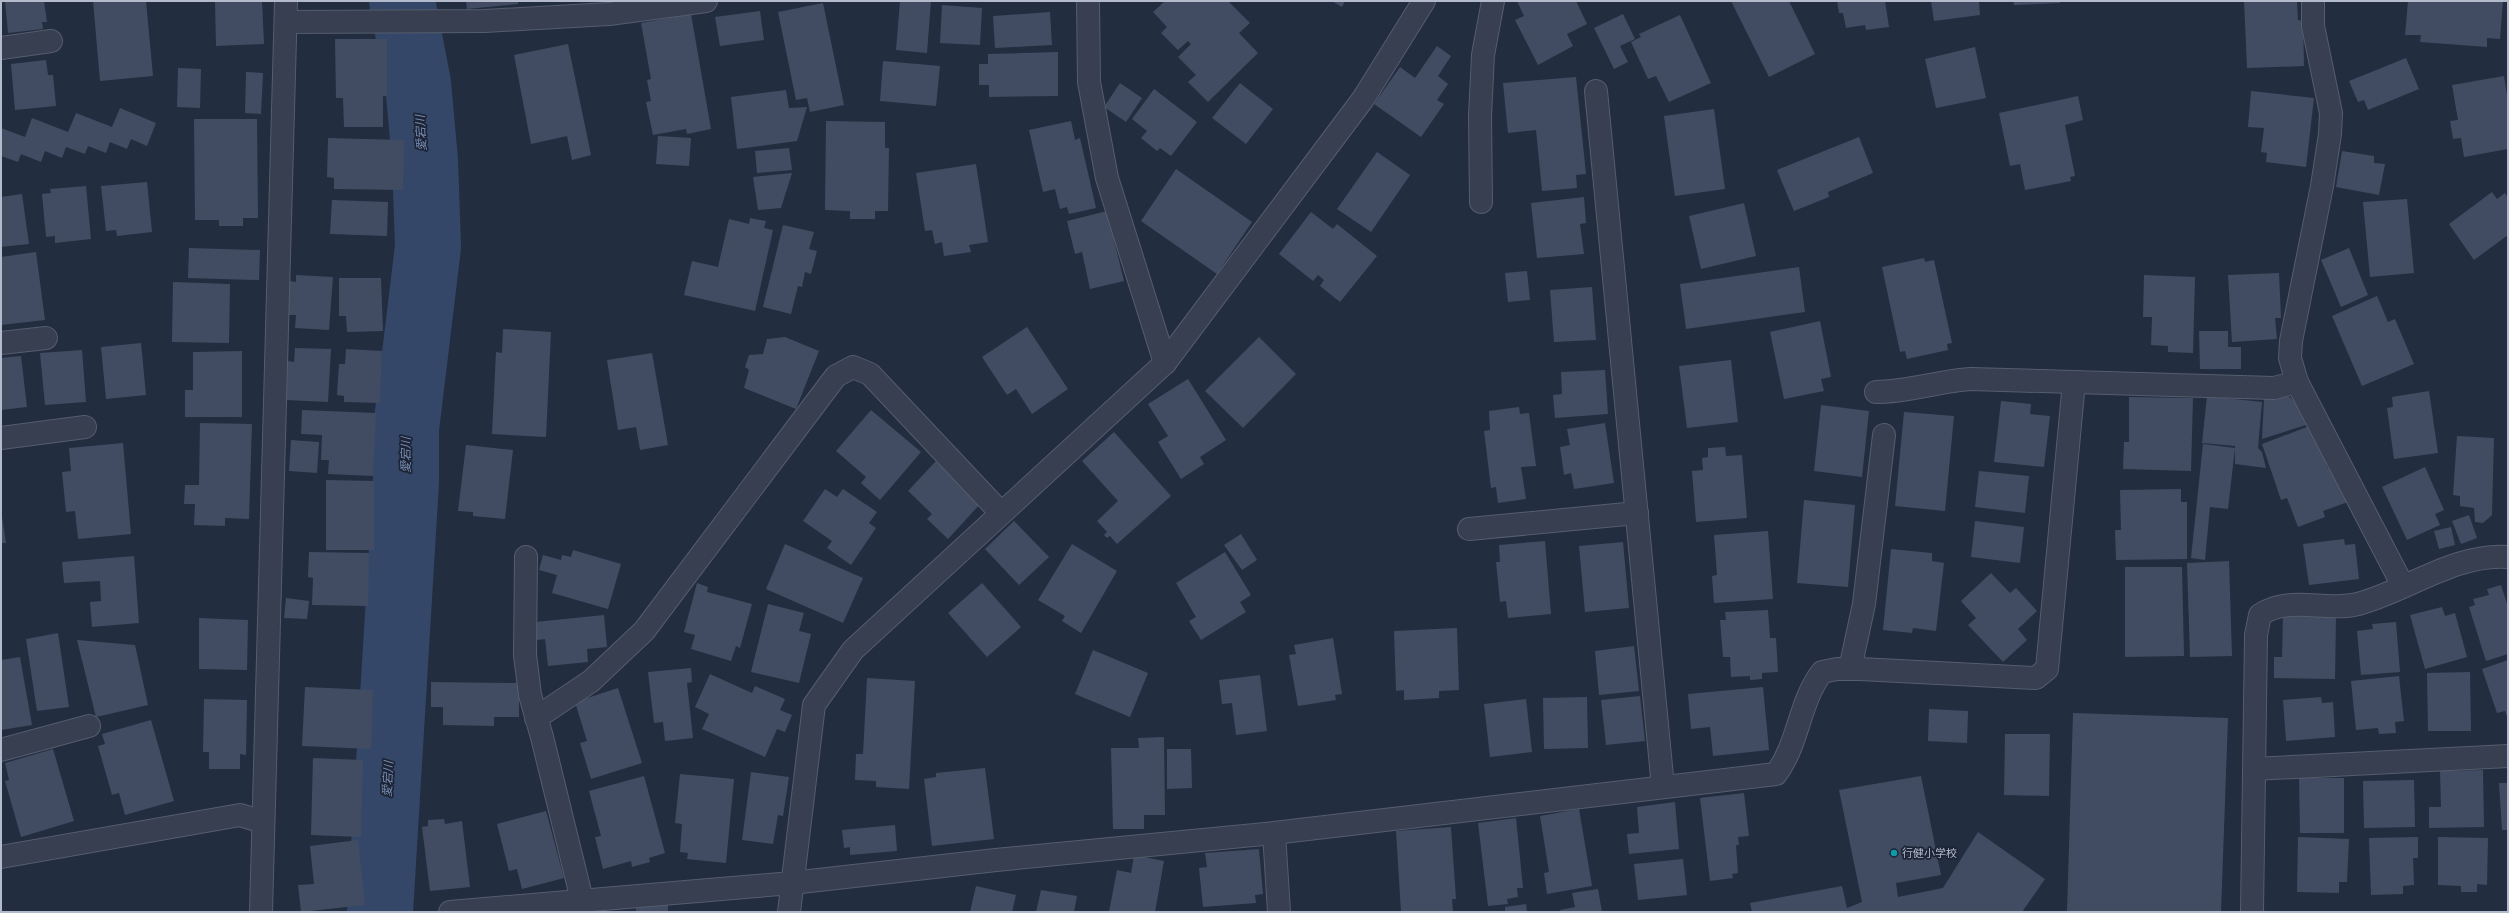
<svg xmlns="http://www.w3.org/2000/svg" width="2509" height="913" viewBox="0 0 2509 913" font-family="'Open Sans','Noto Sans JP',sans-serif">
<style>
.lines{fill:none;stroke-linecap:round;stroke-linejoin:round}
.river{stroke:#354768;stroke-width:66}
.building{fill:#414c62}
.minor-casing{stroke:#555d6e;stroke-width:24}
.minor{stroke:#373f50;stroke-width:22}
.culture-dot{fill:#0f9aa8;stroke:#1c2435;stroke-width:1.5}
.labels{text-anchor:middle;stroke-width:3.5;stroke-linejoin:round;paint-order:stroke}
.poi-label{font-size:11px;fill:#b3bacb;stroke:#1c2435;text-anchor:start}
.water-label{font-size:12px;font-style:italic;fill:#798eb4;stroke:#1c2435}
</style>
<rect width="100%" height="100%" fill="#232d40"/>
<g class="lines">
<polyline class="river" points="380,912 406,482 406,429 428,247 425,160 418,83 402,1"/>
</g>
<g class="building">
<polygon points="5,1 44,1 47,22 42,22 43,29 8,33"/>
<polygon points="93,1 146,1 153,76 100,81"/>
<polygon points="215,1 262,1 264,44 216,46"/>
<polygon points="466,1 518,1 518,4 467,9"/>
<polygon points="900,1 931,1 927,53 896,50"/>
<polygon points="1165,1 1228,1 1250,23 1239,33 1258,53 1208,102 1188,82 1196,75 1178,57 1191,44 1188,41 1178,50 1161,33 1167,27 1153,12"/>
<polygon points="1332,1 1345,1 1342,7"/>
<polygon points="1517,1 1576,1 1587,24 1567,34 1573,46 1538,65 1515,20 1524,16"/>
<polygon points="1731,1 1789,1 1815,54 1769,77"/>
<polygon points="1837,1 1885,1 1889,27 1866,30 1865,25 1846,28 1843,13 1839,13"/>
<polygon points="1931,1 1979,1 1980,15 1934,21"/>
<polygon points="2013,1 2060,1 2060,3 2014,5"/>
<polygon points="2244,1 2297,1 2298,20 2303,21 2304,66 2247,68"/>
<polygon points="2408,1 2503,1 2500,39 2487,38 2487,47 2420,42 2421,35 2405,35"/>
<polygon points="823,3 844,105 810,112 807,98 796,100 778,12"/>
<polygon points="942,5 982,8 980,45 940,43"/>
<polygon points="760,11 764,40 720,46 715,17"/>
<polygon points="1050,12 1052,45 995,48 993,16"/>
<polygon points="691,14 711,129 687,134 686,129 653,135 646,102 651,101 647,80 651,79 641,23"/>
<polygon points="1623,14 1635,39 1620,46 1628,62 1614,69 1594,28"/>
<polygon points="1680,15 1711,83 1669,102 1656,76 1648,79 1631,42 1641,37 1639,34"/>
<polygon points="335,39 387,39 387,96 383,96 383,127 344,127 343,98 336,98"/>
<polygon points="568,44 591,155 572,160 567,136 531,144 514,55"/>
<polygon points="1437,46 1451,56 1438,76 1448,84 1437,100 1444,104 1421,137 1374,104 1400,67 1415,78"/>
<polygon points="1975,47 1986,98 1936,108 1925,59"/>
<polygon points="1058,52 1058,96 989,97 989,85 979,85 979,64 988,64 988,54"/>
<polygon points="2406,58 2419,89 2368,110 2364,100 2358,102 2349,81"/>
<polygon points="46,60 48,75 53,75 56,106 15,110 11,64"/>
<polygon points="883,61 940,66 936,106 880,101"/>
<polygon points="178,68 201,69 200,108 177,107"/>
<polygon points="246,72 263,73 261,114 245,113"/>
<polygon points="2504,76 2508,102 2508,149 2464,157 2461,138 2453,139 2450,121 2458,120 2452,85"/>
<polygon points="1576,77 1586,174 1576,175 1577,188 1542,191 1536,130 1508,133 1503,83"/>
<polygon points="1120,83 1142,98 1126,122 1104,107"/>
<polygon points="1240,83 1273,109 1246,144 1212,118"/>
<polygon points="1154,89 1197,122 1171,156 1160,148 1157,151 1141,138 1147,131 1132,119"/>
<polygon points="786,90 789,108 807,107 797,141 737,149 731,97"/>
<polygon points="2251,91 2314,98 2306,167 2266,162 2267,153 2261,152 2264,128 2248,127"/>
<polygon points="2078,96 2083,120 2065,125 2075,176 2070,177 2071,181 2025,190 2020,164 2010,166 1999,113"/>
<polygon points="120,108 156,123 147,146 131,139 127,149 110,142 106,153 88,146 85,154 66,147 62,158 45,151 41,162 21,154 18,162 1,156 1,128 25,137 32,118 68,132 76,113 112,127"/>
<polygon points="1714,109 1725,189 1675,196 1664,116"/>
<polygon points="194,119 257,119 258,218 243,218 243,226 219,226 219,220 195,220"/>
<polygon points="826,121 885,122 885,148 889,148 888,211 875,211 875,219 850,219 850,211 825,210"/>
<polygon points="1071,121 1075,140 1080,138 1096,208 1069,214 1067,207 1060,209 1055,189 1043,192 1029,130"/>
<polygon points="658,136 691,138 689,166 656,164"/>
<polygon points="1859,137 1873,173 1828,192 1829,197 1794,211 1777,170"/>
<polygon points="328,138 404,140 403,190 334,189 334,178 327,177"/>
<polygon points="789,148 792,170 757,173 755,151"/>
<polygon points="2342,151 2374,156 2374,163 2385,164 2379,195 2336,187"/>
<polygon points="1377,152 1410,175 1371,232 1337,209"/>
<polygon points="976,164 988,242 969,245 971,252 944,256 942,242 935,244 932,230 925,231 916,173"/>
<polygon points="1176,169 1252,222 1217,274 1141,221"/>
<polygon points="792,173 781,208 758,210 753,177"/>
<polygon points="147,182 152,232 117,236 116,230 106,231 101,186"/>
<polygon points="86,186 91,239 55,243 55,236 46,237 42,194 51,193 50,189"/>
<polygon points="2492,192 2497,199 2505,193 2508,198 2508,235 2474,260 2449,224"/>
<polygon points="22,194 29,244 1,247 1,197"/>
<polygon points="1584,197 1586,223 1580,224 1584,254 1537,258 1531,203"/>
<polygon points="2407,199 2414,273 2370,277 2363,202"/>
<polygon points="332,200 388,202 387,236 330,234"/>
<polygon points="1744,203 1756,256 1701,269 1689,216"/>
<polygon points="1107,211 1124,281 1090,289 1082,252 1075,254 1067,221"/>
<polygon points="1311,212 1333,229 1337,224 1377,256 1340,302 1320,286 1324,280 1318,275 1313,281 1279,254"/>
<polygon points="750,218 766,221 764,228 773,230 755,311 684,295 692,261 718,267 729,219 749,224"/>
<polygon points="783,225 814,232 809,249 817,251 811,274 805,272 802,287 798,286 791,314 763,307"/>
<polygon points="189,248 260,250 259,280 188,278"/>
<polygon points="2349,248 2368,295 2341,307 2321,260"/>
<polygon points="36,252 45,320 1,325 1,257"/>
<polygon points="1924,258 1925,262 1934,260 1952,343 1947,344 1948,350 1907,359 1905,351 1900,352 1882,267"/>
<polygon points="1799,267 1805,312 1686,329 1680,284"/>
<polygon points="1527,271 1530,300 1508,302 1505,273"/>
<polygon points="2279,273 2281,318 2275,318 2277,339 2232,342 2228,275"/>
<polygon points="296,275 333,277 329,330 295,328 296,315 288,315 290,281 296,282"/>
<polygon points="2144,275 2195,277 2193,353 2168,352 2168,346 2151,345 2152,317 2143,317"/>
<polygon points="339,278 381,278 383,331 347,332 346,316 339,316"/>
<polygon points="173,282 230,284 229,343 172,342"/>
<polygon points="1592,287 1596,340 1554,342 1550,290"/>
<polygon points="2377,296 2388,322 2395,319 2414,364 2362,386 2332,316"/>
<polygon points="1820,321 1831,377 1821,379 1824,391 1784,399 1770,332"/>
<polygon points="1027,327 1068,389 1032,414 1016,389 1007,395 982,357"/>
<polygon points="503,329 551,332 546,437 492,434 496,352 502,353"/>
<polygon points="2199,331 2228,331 2228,347 2241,347 2241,369 2200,369"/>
<polygon points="785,337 819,351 796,409 744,388 749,370 745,367 749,355 763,354 767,339"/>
<polygon points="1259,337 1296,374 1243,428 1205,391"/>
<polygon points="141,343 146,395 106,399 101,347"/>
<polygon points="295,348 331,349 328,402 286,400 288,361 294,362"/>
<polygon points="346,349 382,351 380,403 344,402 344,396 337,395 339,364 345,364"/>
<polygon points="82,350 86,402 45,405 40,353"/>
<polygon points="242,351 242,417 185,417 185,390 193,390 193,352"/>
<polygon points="652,353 668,445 640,450 636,427 618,430 607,360"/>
<polygon points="21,356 27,407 1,410 1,358"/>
<polygon points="1731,360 1738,422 1687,428 1679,366"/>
<polygon points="1605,370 1608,414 1555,418 1553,395 1562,394 1561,372"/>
<polygon points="1188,379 1226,440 1200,457 1204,464 1181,479 1158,442 1168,436 1148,404"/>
<polygon points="2429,391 2438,453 2394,459 2387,408 2393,407 2392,397"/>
<polygon points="2254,395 2290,397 2312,423 2262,439 2264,399 2253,398"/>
<polygon points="2207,396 2262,402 2258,448 2262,452 2266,468 2235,464 2235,446 2202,443"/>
<polygon points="2129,397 2193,398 2191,471 2123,469 2124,442 2129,442"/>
<polygon points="2001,401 2031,404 2030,414 2050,416 2044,467 1994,462"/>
<polygon points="1821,405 1869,411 1862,477 1814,471"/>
<polygon points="1519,407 1520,414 1529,413 1536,466 1521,467 1526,499 1498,503 1496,487 1491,488 1484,431 1490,430 1489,411"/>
<polygon points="302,410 376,413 373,476 328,474 329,460 321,460 322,435 301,434"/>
<polygon points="871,410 921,452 880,500 861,483 866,477 836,451"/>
<polygon points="1904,412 1954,416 1945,511 1895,506"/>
<polygon points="200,423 252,424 249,519 225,518 225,526 194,525 195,504 184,504 185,485 199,485"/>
<polygon points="1605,423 1614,483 1574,489 1571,473 1564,475 1560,447 1570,445 1567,429"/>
<polygon points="2312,425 2328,469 2335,466 2348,502 2323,511 2325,517 2298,527 2287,498 2281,500 2262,444"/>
<polygon points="1114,432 1171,496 1117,544 1110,536 1107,538 1104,535 1107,532 1097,521 1118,501 1082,461"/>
<polygon points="2457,436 2494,438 2492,515 2483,523 2475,522 2474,508 2460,506 2460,496 2453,495"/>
<polygon points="291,440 319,442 317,473 289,471"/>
<polygon points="123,443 131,534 78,539 75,511 66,512 62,472 71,471 69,448"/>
<polygon points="2203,444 2235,448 2228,509 2210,507 2205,560 2191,558"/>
<polygon points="466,445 513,450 505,519 473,516 473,512 458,511"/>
<polygon points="1725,447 1726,456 1742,455 1747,518 1696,522 1692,471 1703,470 1702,458 1708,457 1708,448"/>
<polygon points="936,461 981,503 948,539 927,519 932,514 908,491"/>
<polygon points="2425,467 2444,510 2435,514 2440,525 2407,540 2382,487"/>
<polygon points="1979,471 2029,476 2025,513 1975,507"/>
<polygon points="326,480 374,481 374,550 326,550"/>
<polygon points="825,489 837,497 843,489 877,512 869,523 876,528 851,565 827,548 832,541 803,521"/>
<polygon points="2179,489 2181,489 2181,502 2187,502 2187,559 2116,560 2115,530 2121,530 2120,490"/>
<polygon points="1804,500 1855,505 1848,587 1797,583"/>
<polygon points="1,510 6,543 1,543"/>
<polygon points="2469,515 2477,538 2461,544 2452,521"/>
<polygon points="1014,521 1049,557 1019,585 985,549"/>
<polygon points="1975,521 2024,527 2020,563 1971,557"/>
<polygon points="2451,527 2455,545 2439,549 2434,531"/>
<polygon points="1768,531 1773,599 1714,603 1712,576 1717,575 1714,535"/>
<polygon points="1241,534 1257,560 1242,570 1224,545"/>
<polygon points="2344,539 2345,545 2355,544 2359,579 2309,585 2303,544"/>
<polygon points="1545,541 1551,614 1508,618 1506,601 1500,602 1496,562 1500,562 1499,545"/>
<polygon points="1623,542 1629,608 1585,612 1579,546"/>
<polygon points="785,544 863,578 843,623 766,589"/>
<polygon points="1072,544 1117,571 1081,633 1062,621 1065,616 1038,600"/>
<polygon points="1891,549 1932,553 1932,561 1944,563 1936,631 1913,628 1912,633 1883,630"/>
<polygon points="573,550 621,564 608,609 552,593 557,575 539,570 543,555 561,560 562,555 571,557"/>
<polygon points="309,552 369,553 368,606 312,605 313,578 308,577"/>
<polygon points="1225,552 1251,595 1240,602 1246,612 1201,640 1189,621 1196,617 1176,583"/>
<polygon points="134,556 139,623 92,627 90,602 101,601 100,581 64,583 62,562"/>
<polygon points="2229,561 2232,656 2190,657 2187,563"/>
<polygon points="2125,567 2182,567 2184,656 2125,657"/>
<polygon points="1991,573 2010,593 2016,588 2037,611 2018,629 2027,640 2003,662 1968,625 1976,618 1961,601"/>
<polygon points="697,583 708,587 707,592 752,604 740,648 736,646 731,661 691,649 695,635 684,632"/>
<polygon points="982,583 1021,627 987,657 948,613"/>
<polygon points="2501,585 2508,607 2508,654 2486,661 2469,607 2475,605 2473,599 2489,595 2487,589"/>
<polygon points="286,598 309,601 307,619 284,618"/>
<polygon points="768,604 804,613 799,631 811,634 799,683 751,672"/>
<polygon points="2442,607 2445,616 2455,613 2467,657 2425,669 2410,615"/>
<polygon points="1768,610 1770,638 1776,638 1778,672 1762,673 1762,679 1750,680 1750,676 1731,677 1730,657 1723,657 1720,620 1726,620 1725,612"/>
<polygon points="604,615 607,647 587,649 588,662 548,666 545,639 537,640 535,622"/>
<polygon points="2283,616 2336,616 2335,679 2274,678 2274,657 2282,657"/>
<polygon points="199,618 248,620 247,670 199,669"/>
<polygon points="2396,622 2400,672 2361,675 2357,631 2373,629 2372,624"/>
<polygon points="1457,628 1459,690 1439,691 1439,698 1404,700 1404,690 1396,691 1394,631"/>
<polygon points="58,633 69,707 37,711 26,639"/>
<polygon points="1333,638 1342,694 1335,695 1336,700 1298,706 1289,655 1296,654 1294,645"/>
<polygon points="77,640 135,645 148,705 96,717"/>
<polygon points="1634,646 1639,691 1599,695 1595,651"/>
<polygon points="1093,650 1148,673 1130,717 1075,694"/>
<polygon points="20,657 32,725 1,730 1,660"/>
<polygon points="2508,660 2508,719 2505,711 2497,713 2482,669"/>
<polygon points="691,668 692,682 687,683 693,738 665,741 663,722 654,723 648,672"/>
<polygon points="2470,672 2471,731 2428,731 2427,673"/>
<polygon points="710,674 752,693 755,686 785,699 780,710 792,715 785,732 777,729 765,757 702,729 709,714 695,707"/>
<polygon points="1260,675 1267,731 1236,735 1232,703 1222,704 1219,680"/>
<polygon points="2399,676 2404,721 2395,722 2396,733 2379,734 2378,728 2356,730 2351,681"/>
<polygon points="867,678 915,681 909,789 876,787 876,781 855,780 856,754 863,754"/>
<polygon points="431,682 519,683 519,717 494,717 494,726 443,725 443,707 431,707"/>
<polygon points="305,687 373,690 371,749 302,746"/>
<polygon points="1763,687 1769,750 1713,756 1710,727 1691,729 1688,694"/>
<polygon points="618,688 642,763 591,779 580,743 587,741 575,702"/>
<polygon points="1640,696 1645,741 1606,745 1601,700"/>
<polygon points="1587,697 1588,748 1544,749 1543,698"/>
<polygon points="2321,697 2322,703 2333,702 2335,737 2286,741 2283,700"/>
<polygon points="204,699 247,700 246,755 240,754 240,769 209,769 209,752 203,752"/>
<polygon points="1526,699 1532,752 1490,757 1484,704"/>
<polygon points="1929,709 1968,711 1967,743 1928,741"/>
<polygon points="2073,713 2228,718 2221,912 2067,912"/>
<polygon points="151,720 174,801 125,815 119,793 112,795 98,746 105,744 102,734"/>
<polygon points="2005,734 2050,734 2049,796 2004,795"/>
<polygon points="1164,737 1165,815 1144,815 1144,829 1113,829 1111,748 1139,748 1138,738"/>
<polygon points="53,749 74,821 21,837 5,781 9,780 5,763"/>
<polygon points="1167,749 1191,749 1192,788 1167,789"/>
<polygon points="313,758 363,760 361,837 311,835"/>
<polygon points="985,768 994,839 932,846 924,779 936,777 936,773"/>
<polygon points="2483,770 2484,827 2429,828 2429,807 2441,807 2440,771"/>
<polygon points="751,772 789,777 783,816 778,815 773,844 742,840"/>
<polygon points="680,774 734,779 726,863 687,859 688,853 680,852 682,824 675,823"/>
<polygon points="644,776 665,853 649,858 650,862 632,867 631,861 603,869 595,837 601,836 589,791"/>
<polygon points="1921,776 1941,875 1896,883 1898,897 1943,888 1978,832 2045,879 2022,912 1752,912 1750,903 1842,886 1847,908 1862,902 1839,790"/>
<polygon points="2299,778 2344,778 2344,833 2300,833"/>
<polygon points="2414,780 2415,827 2364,828 2363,781"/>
<polygon points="2499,783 2508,783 2508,830 2502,830"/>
<polygon points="1744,793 1749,836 1738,837 1739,845 1736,845 1738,873 1732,874 1733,878 1710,881 1700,798"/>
<polygon points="1675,802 1679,849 1629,854 1627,834 1639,833 1637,807"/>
<polygon points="1579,809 1592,886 1547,894 1544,873 1549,872 1540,816"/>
<polygon points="546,811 564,878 522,889 517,869 509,871 497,824"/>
<polygon points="1516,818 1523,888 1517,888 1518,897 1507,899 1508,904 1488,906 1478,823"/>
<polygon points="444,819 445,824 462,821 470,887 430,891 422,827 428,826 428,820"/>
<polygon points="895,825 897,851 850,855 850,847 844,848 842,830"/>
<polygon points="1451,827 1456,899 1452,899 1453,912 1401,912 1396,831"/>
<polygon points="2298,837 2349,839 2347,882 2339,882 2339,893 2297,892"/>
<polygon points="2418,837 2418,858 2413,858 2414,885 2403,886 2403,894 2371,895 2369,838"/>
<polygon points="2438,837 2488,838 2487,885 2477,884 2477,892 2461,892 2461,886 2438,885"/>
<polygon points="358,840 365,905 301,912 298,885 314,884 310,846"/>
<polygon points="1259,849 1263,894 1255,895 1256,903 1203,907 1199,868 1207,867 1205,853"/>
<polygon points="1134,855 1164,861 1155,912 1109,912 1117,870 1131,873"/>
<polygon points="1683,859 1687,895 1638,900 1634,864"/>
<polygon points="976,886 1016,895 1012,912 970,912"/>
<polygon points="1598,889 1602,912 1561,912 1560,910 1575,907 1572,893"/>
<polygon points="1041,890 1077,896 1074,912 1036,912"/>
<rect x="636" y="904" width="32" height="8"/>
<polygon points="1526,904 1527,912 1505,912 1505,907"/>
</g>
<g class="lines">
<g class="minor-casing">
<g id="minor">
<polyline points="1088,1 1089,82 1107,178 1165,363"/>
<polyline points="2313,1 2313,26 2331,113 2330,134 2322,186 2291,341 2290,358 2297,382 2403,586"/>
<polyline points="286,22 485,21 609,14 706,1"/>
<polyline points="1,48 51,41"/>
<polyline points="1596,91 1663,787"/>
<polyline points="1481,202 1480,116 1483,55 1493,1"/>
<polyline points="1,343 46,338"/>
<path d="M1876,392C1908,392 1939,381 1971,379L2274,388L2297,382"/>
<polyline points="1,438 85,427"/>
<polyline points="1469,529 1637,513"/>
<polyline points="526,557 525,655 530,695 542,737 582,900"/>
<polyline points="1850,669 1864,604 1884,435"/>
<polyline points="536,718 591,681 644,631 836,376 853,367 870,374 1001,513"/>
<polyline points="1,750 89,726"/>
<polyline points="2254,769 2508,756"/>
<polyline points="1274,833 1279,912"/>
<polyline points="1,857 240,815 263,822"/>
<polyline points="261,912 286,1"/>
<path d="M450,912L792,883L996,860L1274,833L1776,774C1799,743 1799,702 1822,672L1837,669H1860L2036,678L2047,669L2074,382"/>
<polyline points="789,912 814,705 853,650 1165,363 1363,99 1424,1"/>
<path d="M2252,912L2256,635L2260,615C2288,595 2326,612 2358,604C2407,591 2455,553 2508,557"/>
</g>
</g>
<use href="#minor" class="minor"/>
</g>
<circle class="culture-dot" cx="1894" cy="853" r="4"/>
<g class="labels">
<g class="poi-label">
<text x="1902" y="857">行健小学校</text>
</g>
<g class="water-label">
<text transform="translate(421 133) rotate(-93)" y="4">愛宕川</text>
<text transform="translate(406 455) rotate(-90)" y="4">愛宕川</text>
<text transform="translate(388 779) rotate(-87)" y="4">愛宕川</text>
</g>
</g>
<rect width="2509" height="913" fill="none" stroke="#b3bacb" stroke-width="4"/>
</svg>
